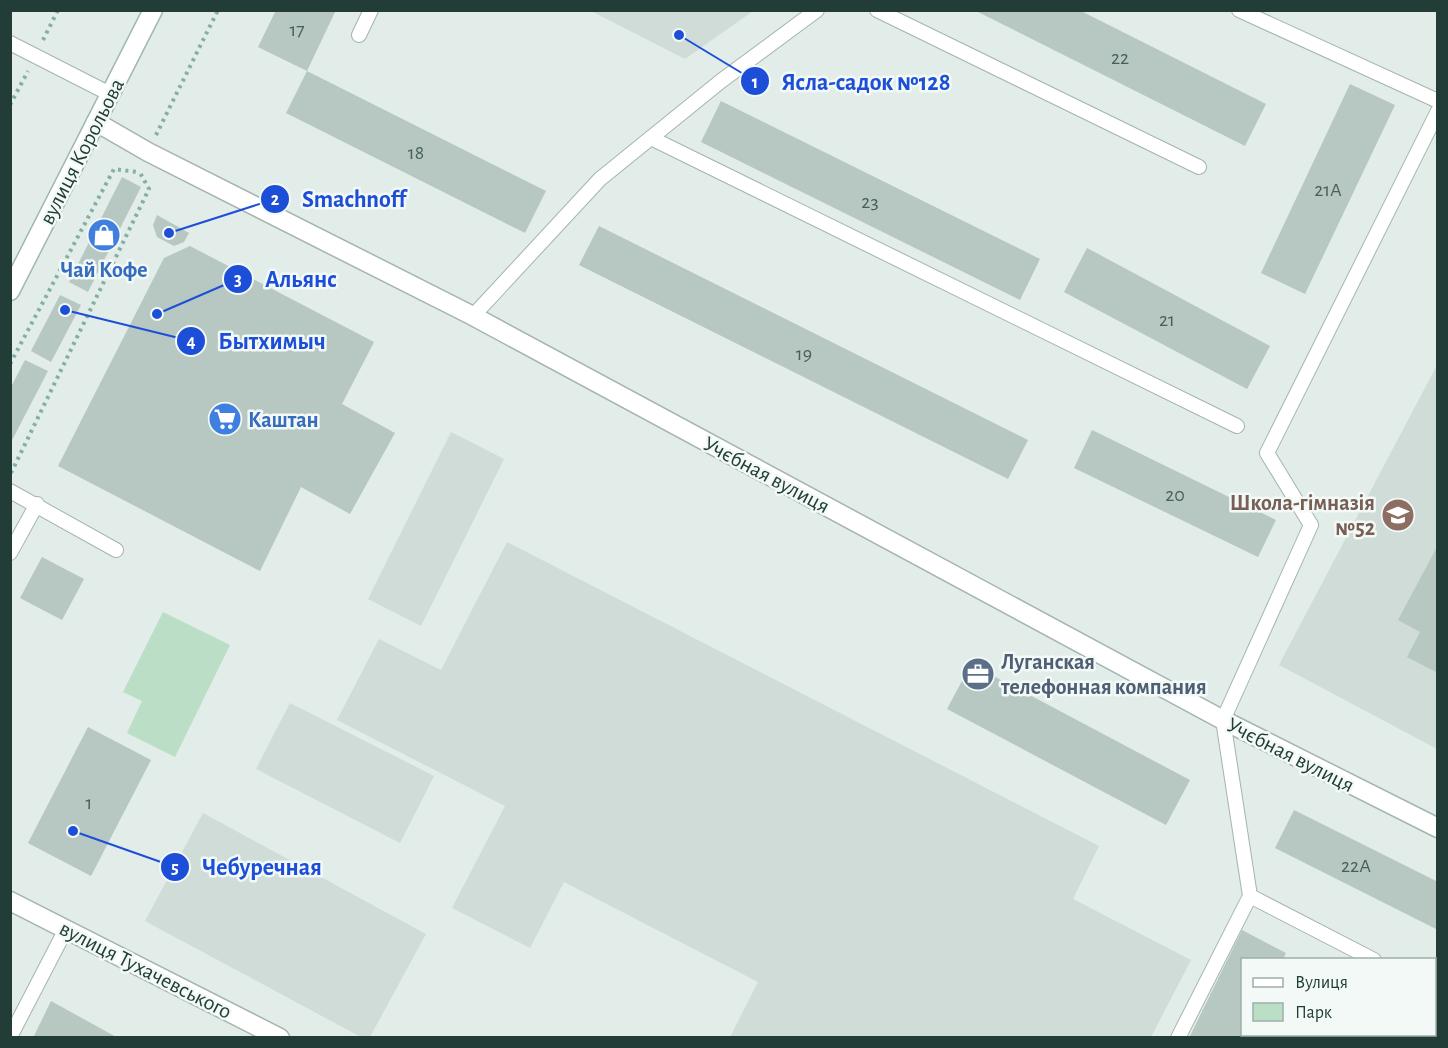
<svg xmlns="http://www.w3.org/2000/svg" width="1448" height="1048" viewBox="0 0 1448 1048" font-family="'Alegreya Sans',sans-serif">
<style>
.built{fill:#d0dcd7}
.green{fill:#bbdec6}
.building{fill:#b7c7c1}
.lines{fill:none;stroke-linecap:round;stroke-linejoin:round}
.lane-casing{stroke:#a5b4b0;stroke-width:16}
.street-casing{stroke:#a5b4b0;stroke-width:21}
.secondary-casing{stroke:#a0b8b1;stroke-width:21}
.path{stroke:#82b0a4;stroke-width:4;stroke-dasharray:3 4.5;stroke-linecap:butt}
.lane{stroke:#fff;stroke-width:14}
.street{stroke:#fff;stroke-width:18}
.secondary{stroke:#fff;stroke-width:18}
.labels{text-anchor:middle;stroke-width:5;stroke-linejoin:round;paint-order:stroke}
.number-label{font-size:20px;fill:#47605a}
.street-label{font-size:22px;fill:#223d38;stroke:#f2f9f6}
.shop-label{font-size:22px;font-weight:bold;fill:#366cbe;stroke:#f2f9f6}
.education-label{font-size:22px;font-weight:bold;fill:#785e54;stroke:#f2f9f6;text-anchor:end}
.service-label{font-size:22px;font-weight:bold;fill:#4e5e75;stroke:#f2f9f6;text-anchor:start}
.leader{fill:none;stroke:#1d4ed8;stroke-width:2}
.callout-dot{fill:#1d4ed8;stroke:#f2f9f6;stroke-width:2}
.mark-label{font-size:18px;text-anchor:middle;font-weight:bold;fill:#fff}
.callout-label{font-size:24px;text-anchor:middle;font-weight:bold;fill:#1d4ed8;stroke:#f2f9f6;stroke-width:5;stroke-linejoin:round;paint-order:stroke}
</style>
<rect width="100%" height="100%" fill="#e2ece8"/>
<g class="built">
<polygon points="591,11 753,11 685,59"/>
<polygon points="1437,365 1437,749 1279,665"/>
<polygon points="451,432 504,459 421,626 368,599"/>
<polygon points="507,542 1099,846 1073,899 1191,960 1151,1037 730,1037 758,982 564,882 530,948 452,908 505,806 337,720 379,639 441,670"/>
<polygon points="290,703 434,776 400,843 256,769"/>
<polygon points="203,813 426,934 370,1037 361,1037 145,921"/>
</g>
<polygon class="green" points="163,612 230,645 175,757 127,733 142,701 123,692"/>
<g class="building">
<polygon points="276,10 336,10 307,71 546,191 525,233 286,113 307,71 258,47"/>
<polygon points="974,10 1079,10 1266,104 1245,146"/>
<polygon points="1350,84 1395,105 1305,294 1261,273"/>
<polygon points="721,101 1040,259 1020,300 701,142"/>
<polygon points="122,177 141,187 88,292 69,282"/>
<polygon points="157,215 189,233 184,242 174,246 157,237 153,225"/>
<polygon points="599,226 1028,440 1008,479 579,265"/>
<polygon points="190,246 374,342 342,404 395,433 350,514 301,487 260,571 58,466 164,258"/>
<polygon points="1087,248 1270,346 1247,389 1064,292"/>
<polygon points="60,295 81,305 51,362 31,351"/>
<polygon points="25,360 48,371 10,444 10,389"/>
<polygon points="1092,430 1276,520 1258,557 1074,468"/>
<polygon points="1438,545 1438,673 1407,657 1420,632 1398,620"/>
<polygon points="42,557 84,579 62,620 20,598"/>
<polygon points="971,664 1190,780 1166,825 947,709"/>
<polygon points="88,727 151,760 91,876 28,843"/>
<polygon points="1294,810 1438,882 1438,930 1275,848"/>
<polygon points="1242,930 1286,953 1283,960 1242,960 1244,1038 1189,1038"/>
<polygon points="51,1001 118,1038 33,1038"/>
</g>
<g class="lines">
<g class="lane-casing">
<g id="lane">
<polyline points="877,10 1199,167"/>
<polyline points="1239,10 1438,101"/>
<polyline points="359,35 371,10"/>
<polyline points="10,43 110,94"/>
<polyline points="651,138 1237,426"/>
<polyline points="473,316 600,179 721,81 817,10"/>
<polyline points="10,491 116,550"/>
<polyline points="10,553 37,504"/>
<polyline points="1250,896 1374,960"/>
<polyline points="1434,990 1438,992"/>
<polyline points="10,1037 66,929"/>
<polyline points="1178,1038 1250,896 1223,720 1311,525 1267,453 1438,111"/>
<polyline points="1404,1038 1406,1034"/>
</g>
</g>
<g class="street-casing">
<g id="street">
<polyline points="96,122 148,152 473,316 1223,720 1438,828"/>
<polyline points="10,901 280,1038"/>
</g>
</g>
<g class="secondary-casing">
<polyline id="secondary" points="10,291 153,10"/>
</g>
<g class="path">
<polyline points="43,40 58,10"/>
<polyline points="10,105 28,71"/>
<polyline points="156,135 218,10"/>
<polyline points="10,364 114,169 137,172"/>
<polyline points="11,473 149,189 139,171"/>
</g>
<use href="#lane" class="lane"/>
<use href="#street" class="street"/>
<use href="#secondary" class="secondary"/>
</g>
<defs>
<g id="shop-disc" transform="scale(1.725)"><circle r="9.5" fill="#3f7fe0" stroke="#f2f9f6"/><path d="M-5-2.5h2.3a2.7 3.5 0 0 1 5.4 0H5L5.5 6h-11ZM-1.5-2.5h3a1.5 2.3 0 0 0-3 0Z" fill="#fff"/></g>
<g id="supermarket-disc" transform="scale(1.725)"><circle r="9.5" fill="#3f7fe0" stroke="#f2f9f6"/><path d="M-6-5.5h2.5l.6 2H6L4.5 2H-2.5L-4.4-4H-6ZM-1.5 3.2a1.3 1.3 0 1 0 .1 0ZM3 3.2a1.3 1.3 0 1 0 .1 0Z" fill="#fff"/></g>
<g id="school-disc" transform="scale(1.725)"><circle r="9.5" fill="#8d6e63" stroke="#f2f9f6"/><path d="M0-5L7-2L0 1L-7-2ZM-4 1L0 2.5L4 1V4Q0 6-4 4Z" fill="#fff"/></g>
<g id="office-disc" transform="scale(1.725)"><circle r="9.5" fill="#5c6f8a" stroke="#f2f9f6"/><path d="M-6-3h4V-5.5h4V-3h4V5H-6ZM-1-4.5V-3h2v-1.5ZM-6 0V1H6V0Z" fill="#fff"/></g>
</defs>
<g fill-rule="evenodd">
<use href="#shop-disc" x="104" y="235"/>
<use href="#supermarket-disc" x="225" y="419"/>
<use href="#school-disc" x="1398" y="515"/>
<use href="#office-disc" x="978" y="674"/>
</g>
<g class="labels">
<g class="number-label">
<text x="297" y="36">17</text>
<text x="1120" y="64">22</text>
<text x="416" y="159">18</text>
<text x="1328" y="196">21А</text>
<text x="870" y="208">23</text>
<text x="1167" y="326">21</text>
<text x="804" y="360">19</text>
<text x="1175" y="501">20</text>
<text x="89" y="809">1</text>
<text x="1356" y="872">22А</text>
</g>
<g class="street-label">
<text transform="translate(81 151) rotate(-63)" y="8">вулиця Корольова</text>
<text transform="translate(767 474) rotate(28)" y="8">Учєбная вулиця</text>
<text transform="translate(1291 754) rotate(27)" y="8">Учєбная вулиця</text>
<text transform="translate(146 969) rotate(27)" y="8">вулиця Тухачевського</text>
</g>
<g class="shop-label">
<text x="104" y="277">Чай Кофе</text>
<text x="248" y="427" text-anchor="start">Каштан</text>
</g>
<g class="education-label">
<text x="1375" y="510">Школа-гімназія<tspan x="1375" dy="25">№52</tspan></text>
</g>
<g class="service-label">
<text x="1001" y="669">Луганская<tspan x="1001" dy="25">телефонная компания</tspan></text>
</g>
</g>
<path class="leader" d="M679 35L755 81M169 233L275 199M157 314L238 279M65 310L191 341M73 831L175 867"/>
<g class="callout-dot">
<circle cx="679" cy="35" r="6"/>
<circle cx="169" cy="233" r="6"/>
<circle cx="157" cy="314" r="6"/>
<circle cx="65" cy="310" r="6"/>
<circle cx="73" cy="831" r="6"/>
<circle cx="755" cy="81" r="15"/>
<circle cx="275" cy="199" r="15"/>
<circle cx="238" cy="279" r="15"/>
<circle cx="191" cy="341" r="15"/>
<circle cx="175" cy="867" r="15"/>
</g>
<g class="mark-label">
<text x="755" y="88">1</text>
<text x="275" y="205">2</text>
<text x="238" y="285">3</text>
<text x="191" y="347">4</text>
<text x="175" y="873">5</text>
</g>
<g class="callout-label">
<text x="866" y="90">Ясла-садок №128</text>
<text x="354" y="207">Smachnoff</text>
<text x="301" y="287">Альянс</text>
<text x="272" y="349">Бытхимыч</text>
<text x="262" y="875">Чебуречная</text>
</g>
<rect width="1448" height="1048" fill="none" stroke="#223d38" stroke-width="24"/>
<rect x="1241" y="958" width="195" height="78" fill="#f2f9f6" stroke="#9faeaa" stroke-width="1.5"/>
<rect x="1253" y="978" width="30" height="9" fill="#ffffff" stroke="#9faeaa" stroke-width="1.5"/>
<text x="1295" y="988" font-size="18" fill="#223d38">Вулиця</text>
<rect x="1253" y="1003" width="30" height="18" fill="#bbdec6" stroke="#9faeaa" stroke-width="1.5"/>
<text x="1295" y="1018" font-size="18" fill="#223d38">Парк</text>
</svg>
